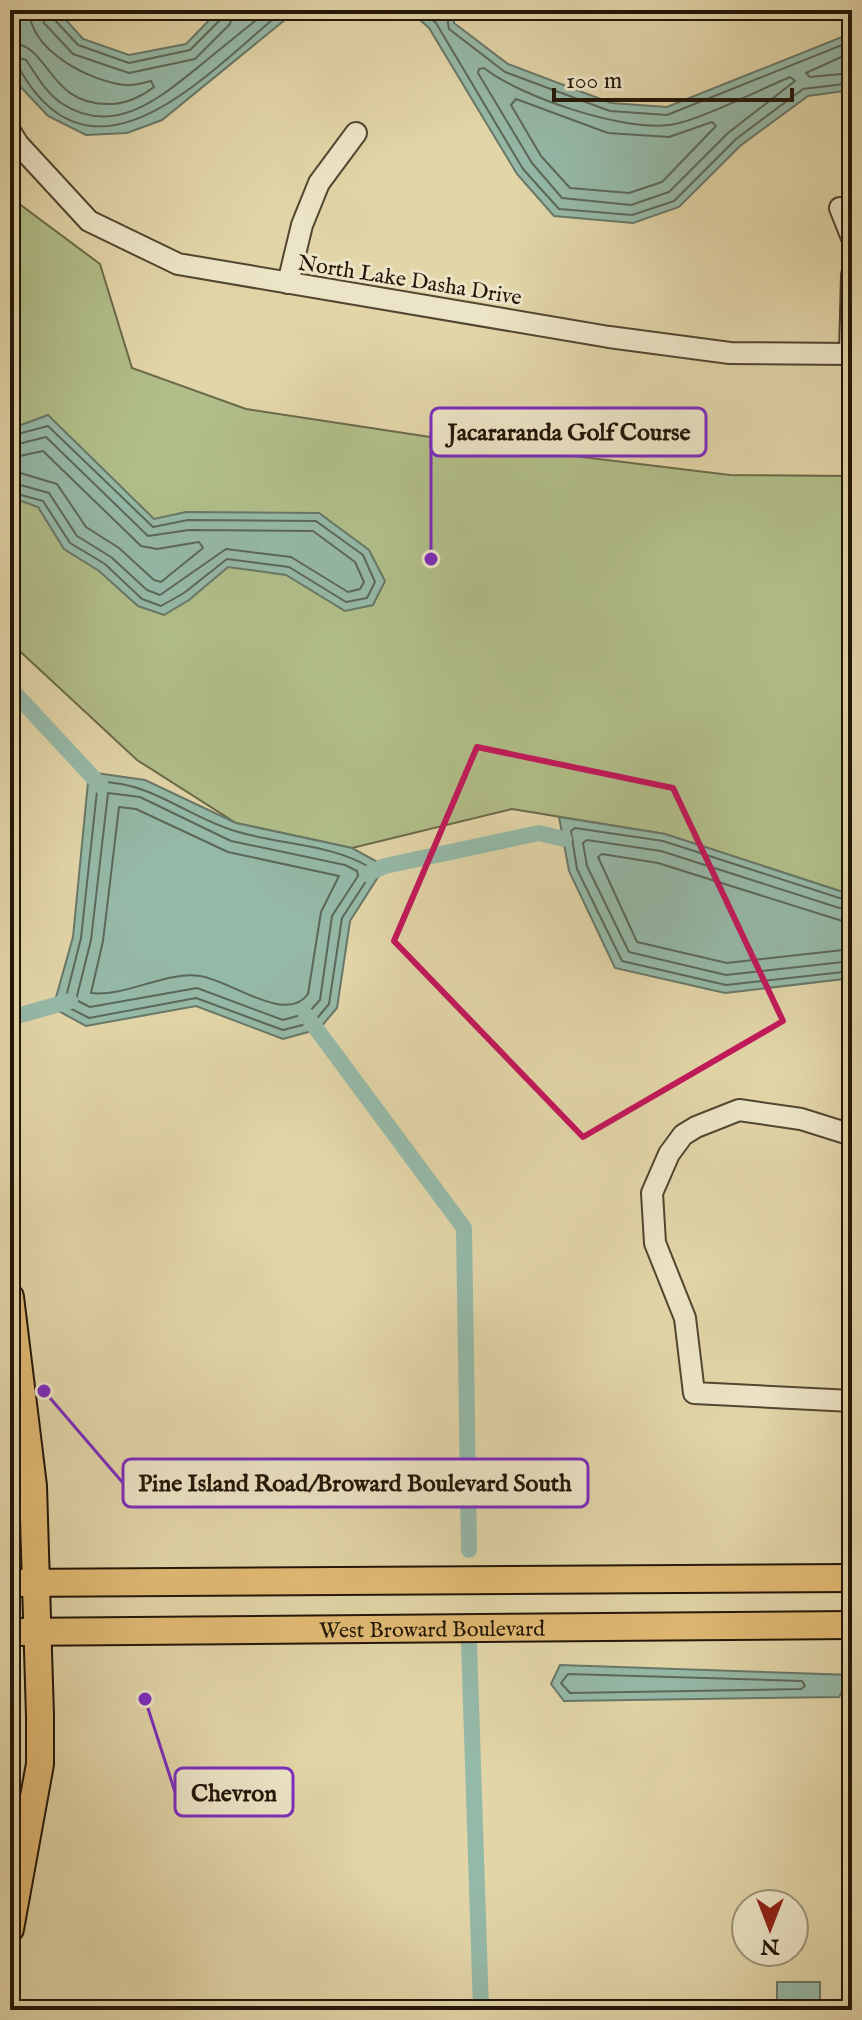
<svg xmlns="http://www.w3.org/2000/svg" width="862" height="2020" viewBox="0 0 862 2020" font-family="'IM FELL English',serif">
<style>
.green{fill:#b1be89;stroke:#6a6a48;stroke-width:2}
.water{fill:#95b9a8;stroke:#677868;stroke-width:2}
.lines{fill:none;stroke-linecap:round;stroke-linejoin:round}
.shore{stroke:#5c6858;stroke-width:2}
.canal{stroke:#95b9a8;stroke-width:16}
.minor-casing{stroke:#524630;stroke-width:24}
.major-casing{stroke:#221608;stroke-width:30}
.minor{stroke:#ece4c6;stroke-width:20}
.major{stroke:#e1ba74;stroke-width:26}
.marked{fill:none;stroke:#c2185b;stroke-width:6;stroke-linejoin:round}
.labels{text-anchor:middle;stroke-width:6;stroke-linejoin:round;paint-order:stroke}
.street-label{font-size:22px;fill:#221608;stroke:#ece4c6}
.leader{fill:none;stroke:#7b2cbf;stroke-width:3}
.callout-dot{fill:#7b2cbf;stroke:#ece4c6;stroke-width:3}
.callout{fill:#ece4c6;stroke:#7b2cbf;stroke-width:3}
.callout-label{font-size:24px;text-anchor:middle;font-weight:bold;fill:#221608}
</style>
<rect width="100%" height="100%" fill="#e2d5a8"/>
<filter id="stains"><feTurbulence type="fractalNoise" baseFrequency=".0025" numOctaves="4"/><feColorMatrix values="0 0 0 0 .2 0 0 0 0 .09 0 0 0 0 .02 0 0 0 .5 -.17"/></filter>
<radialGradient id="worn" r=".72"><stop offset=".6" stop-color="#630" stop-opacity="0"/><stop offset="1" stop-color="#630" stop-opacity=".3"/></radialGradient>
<polygon class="green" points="10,197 100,264 132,368 246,409 483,445 730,475 852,476 852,895 665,834 512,809 352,848 236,823 137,760 10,642"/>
<g class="water">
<polygon points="10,10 57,10 83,39 129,55 186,44 219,10 297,10 162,120 127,133 86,135 48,116 16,82 10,60"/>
<polygon points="409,10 454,10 454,23 508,64 611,103 667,107 852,33 852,90 808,96 740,146 679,207 633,223 554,216 517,174 429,28"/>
<polygon points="48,415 154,519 186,512 319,513 369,550 385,581 373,605 345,611 286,575 228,567 189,600 164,615 138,606 99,571 64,549 38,507 10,497 10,429"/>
<polygon points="89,772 145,780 236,823 352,848 385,866 350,921 337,1008 319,1029 283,1039 196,1006 86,1026 53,1008 73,937"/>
<polygon points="559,817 665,834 852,895 852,978 725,993 615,968 569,871"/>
<polygon points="560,1665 852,1675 839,1697 564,1701 551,1684"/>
<polygon points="820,1982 820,2004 777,2004 777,1982"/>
</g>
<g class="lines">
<g class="shore">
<polyline points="41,10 44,23 73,54 129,73 195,59 230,24 234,10"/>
<polyline points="51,10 53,18 78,45 129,63 190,50 221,19 224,10"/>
<polyline points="421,10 436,23 523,169 559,209 632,215 674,201 736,139 803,89 852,83"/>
<polyline points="446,10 449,29 505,72 610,111 667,115 852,41"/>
<path d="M10,43C52,44 46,107 113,104C127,103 143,96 154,87L151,81C142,83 134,86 125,85C89,81 31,51 29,10"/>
<polyline points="852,52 806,73 810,77 852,73"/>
<path d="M10,55L26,60C36,74 45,92 61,103C114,138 160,98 202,64C224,46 246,28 269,10"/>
<path d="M10,65L19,68C94,203 210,70 284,10"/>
<path d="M484,68C521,97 622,131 669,125C696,122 761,89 790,77L795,81L728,133L669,192L631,205L562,198L532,163L478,73L479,69Z"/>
<polygon points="516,99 608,133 669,137 712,122 716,126 662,182 629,193 570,188 541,156 511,105"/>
<polyline points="10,436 48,426 153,527 188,520 316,521 363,555 375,582 367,598 346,602 289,567 227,559 184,593 161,606 142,599 105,564 70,543 43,501 10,492"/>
<polyline points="10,446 46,437 148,536 189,530 313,531 355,562 364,582 360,589 348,592 291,557 226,549 160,595 147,590 111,557 77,536 49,493 10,482"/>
<polyline points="10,458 43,451 141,546 157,549 199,542 203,548 161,582 154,580 119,548 86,527 57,484 10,470"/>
<path d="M98,782C151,781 187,817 235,831C280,845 330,843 371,868L372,872L342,918L329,1004L314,1022L283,1030L196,998L89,1018L64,1005L81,938Z"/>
<polygon points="108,793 140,797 231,841 345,865 357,871 358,876 332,916 320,1000 308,1013 283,1020 197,988 90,1007 76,1000 91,940"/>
<path d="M119,807L136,809L228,852L339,876L321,912L308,994C286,1025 230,980 200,976C165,971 126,997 91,993L103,941Z"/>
<polyline points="852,902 663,841 575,828 571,831 577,869 622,961 726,985 852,971"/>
<polyline points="852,912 661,851 587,840 583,843 587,866 629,952 726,975 852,961"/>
<polyline points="852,924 658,863 602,854 598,857 637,942 727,963 852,949"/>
<polygon points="568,1674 802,1681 805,1686 801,1689 570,1693 561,1683"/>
</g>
<g class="canal">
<polyline points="10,688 101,786"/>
<polyline points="367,874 385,866 539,833 564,839"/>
<polyline points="306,1015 464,1228 469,1550"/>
<polyline points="10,1018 70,1001"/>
<polyline points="469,1643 481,2010"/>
</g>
<g class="minor-casing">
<g id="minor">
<polyline points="10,131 18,144 89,221 178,264 609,337 730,353 852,354"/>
<polyline points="840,208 852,238"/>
<polyline points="288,283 302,225 319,183 356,133"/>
<polyline points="850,354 852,275"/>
<polyline points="852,1135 801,1119 739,1110 696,1127 683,1135 669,1154 652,1193 655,1243 685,1318 694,1393 852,1401"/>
</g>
</g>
<g class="major-casing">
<g id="major">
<polyline points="10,1297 33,1486 40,1716 40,1764 10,1929"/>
<polyline points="10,1583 852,1578"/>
<path id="s1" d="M10,1632L852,1625"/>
</g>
</g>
<use href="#minor" class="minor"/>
<use href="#major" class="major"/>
</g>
<path class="marked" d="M477,747L673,788L783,1021L583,1137L394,941Z"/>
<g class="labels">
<g class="street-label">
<text transform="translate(410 279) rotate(9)" y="8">North Lake Dasha Drive</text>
<text dy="8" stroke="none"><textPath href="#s1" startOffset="422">West Broward Boulevard</textPath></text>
</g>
</g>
<path class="leader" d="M431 559L431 432M44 1391L123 1483M145 1699L175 1792"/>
<g class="callout-dot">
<circle cx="431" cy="559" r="8"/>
<circle cx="44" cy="1391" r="8"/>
<circle cx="145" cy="1699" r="8"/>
</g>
<g class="callout">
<rect x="431" y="408" width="275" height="48" rx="8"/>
<rect x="123" y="1459" width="465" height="48" rx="8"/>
<rect x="175" y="1768" width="118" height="48" rx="8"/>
</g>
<g class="callout-label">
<text x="569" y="440">Jacararanda Golf Course</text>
<text x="355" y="1491">Pine Island Road/Broward Boulevard South</text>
<text x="234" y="1801">Chevron</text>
</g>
<rect width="862" height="2020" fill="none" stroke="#e2d5a8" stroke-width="40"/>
<rect x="12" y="12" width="838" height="1996" fill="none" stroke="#221608" stroke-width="4"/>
<rect x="20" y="20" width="822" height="1980" fill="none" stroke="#221608" stroke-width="2"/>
<g transform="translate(770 1928) rotate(180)"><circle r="38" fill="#ece4c6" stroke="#9b927a" stroke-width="2"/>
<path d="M0-6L14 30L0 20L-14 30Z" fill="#8f2418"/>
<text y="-12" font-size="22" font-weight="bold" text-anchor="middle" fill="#221608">N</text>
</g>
<path d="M554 88v12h238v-12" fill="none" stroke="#221608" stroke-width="4"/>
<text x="566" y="88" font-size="24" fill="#221608" stroke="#ece4c6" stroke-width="6" paint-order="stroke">100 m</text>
<rect width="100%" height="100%" filter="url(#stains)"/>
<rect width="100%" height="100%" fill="url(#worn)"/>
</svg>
